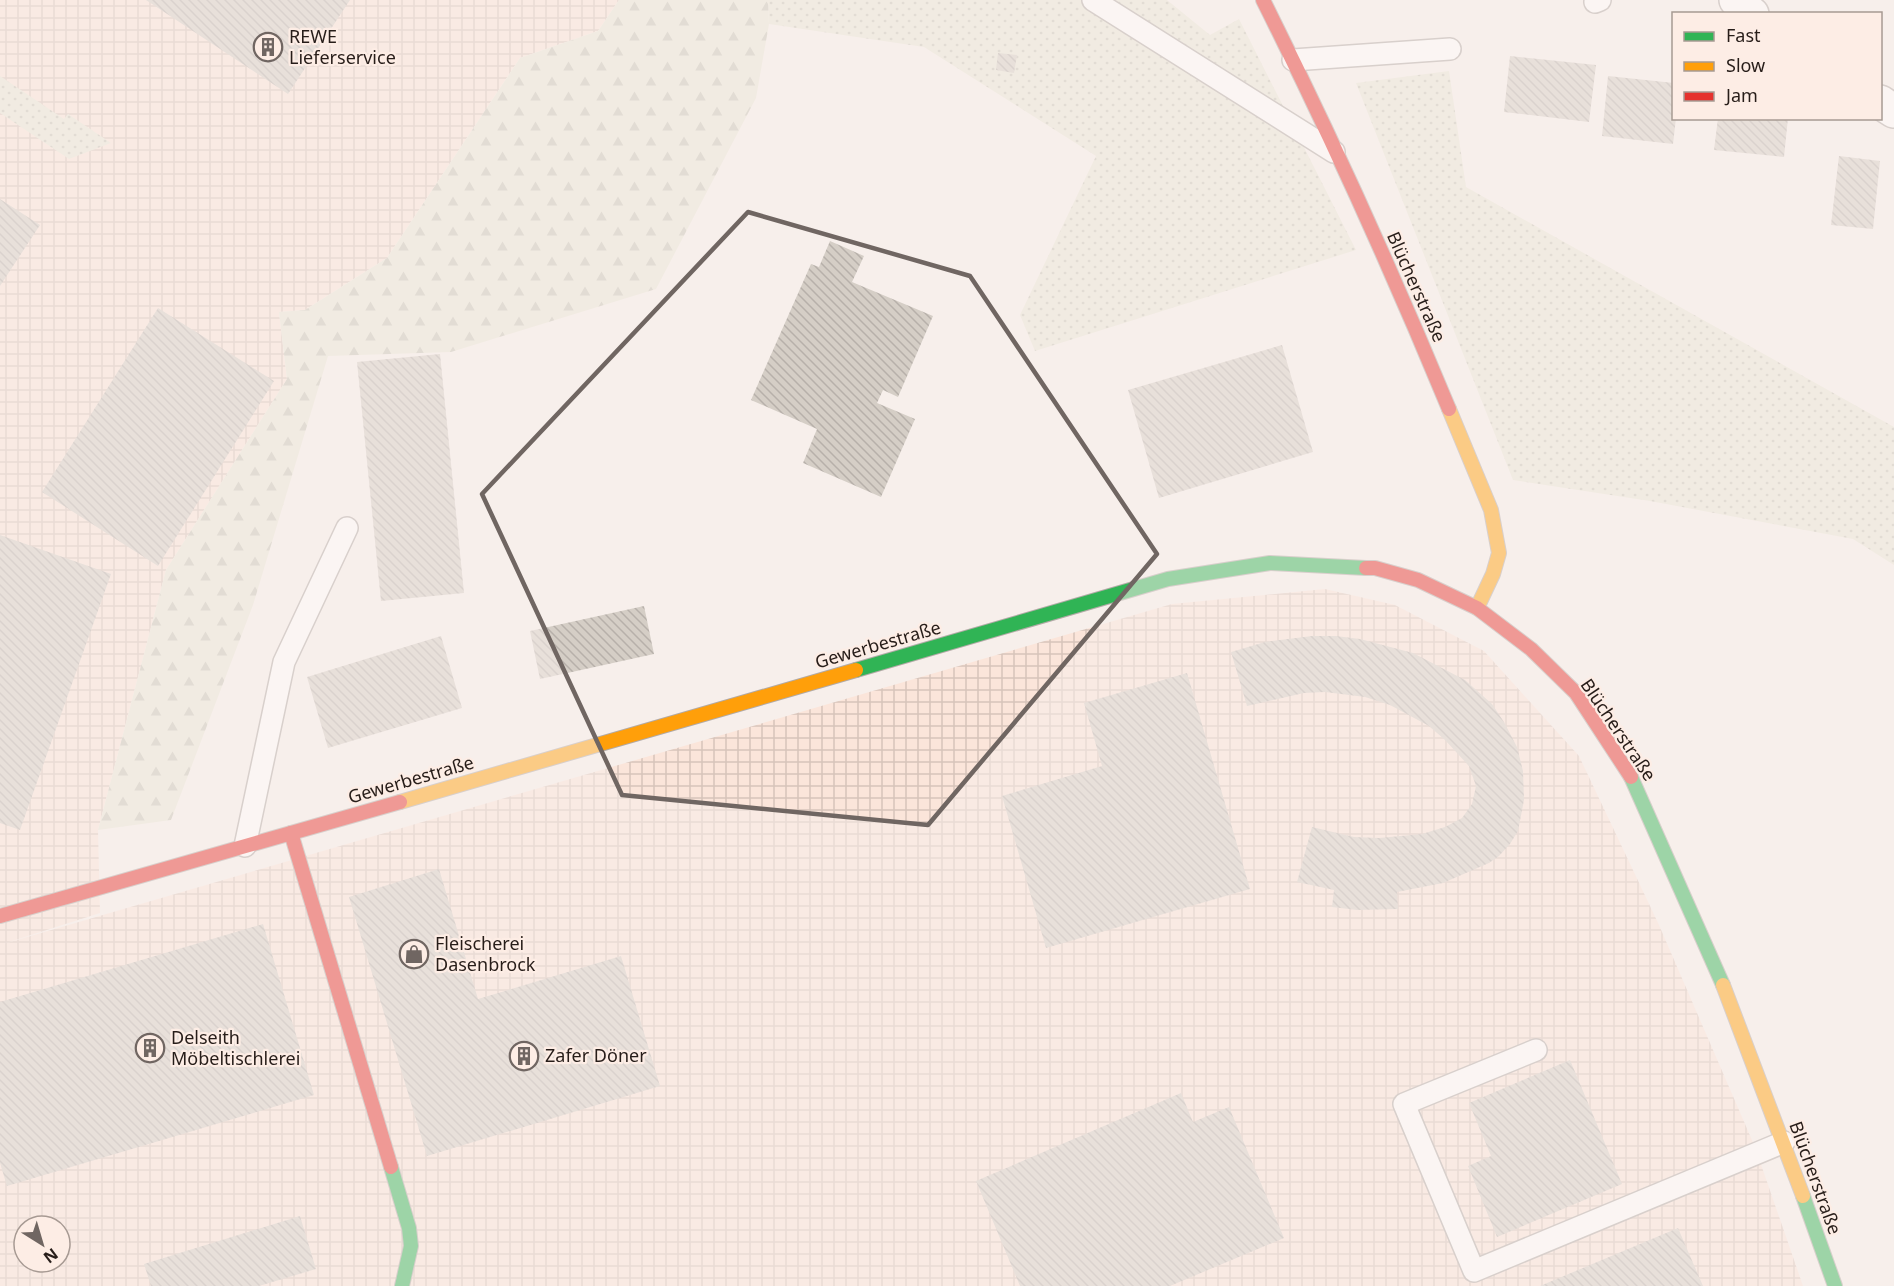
<svg xmlns="http://www.w3.org/2000/svg" width="1894" height="1286" viewBox="0 0 1894 1286" font-family="'Noto Sans',sans-serif">
<style>
.industrial{fill:url(#industrial-grid);fill-rule:evenodd}
.grass{fill:url(#grass-dots)}
.forest{fill:url(#forest-firs)}
.building{fill:url(#building-back-hatch)}
.lines{fill:none;stroke-linecap:round;stroke-linejoin:round}
.lane-casing{stroke:#b2aaa6;stroke-width:24}
.street-casing{stroke:#b2aaa6;stroke-width:36}
.fast-casing{stroke:#b2aaa6;stroke-width:16}
.slow-casing{stroke:#b2aaa6;stroke-width:16}
.jam-casing{stroke:#b2aaa6;stroke-width:16}
.lane{stroke:#fefdfc;stroke-width:21}
.street{stroke:#fefdfc;stroke-width:33}
.fast{stroke:#30b455;stroke-width:14}
.slow{stroke:#ff9f0a;stroke-width:14}
.jam{stroke:#e5322d;stroke-width:14}
.marked{fill:none;stroke:#706662;stroke-width:4.5;stroke-linejoin:round}
.labels{text-anchor:middle;stroke-width:4.5;stroke-linejoin:round;paint-order:stroke}
.poi-label{font-size:18px;fill:#271d19;stroke:#fdede5;text-anchor:start}
.street-label{font-size:18px;fill:#271d19;stroke:#fdede5}
</style>
<defs>
<pattern id="industrial-grid" width="8" height="8" patternUnits="userSpaceOnUse" patternTransform="scale(1.5)"><rect width="8" height="8" fill="#fbe5da"/><path d="M0 4h8M4 0v8" fill="none" stroke="#d7c4ba"/></pattern>
<pattern id="grass-dots" width="8" height="8" patternUnits="userSpaceOnUse" patternTransform="scale(1.5)"><rect width="8" height="8" fill="#e9e7d7"/><path d="M2 2h.1M6 6h.1" fill="none" stroke="#c8c6b8" stroke-width="1.8" stroke-linecap="round"/></pattern>
<pattern id="forest-firs" width="22" height="20" patternUnits="userSpaceOnUse" patternTransform="scale(1.5)"><rect width="22" height="20" fill="#e9e7d7"/><path d="M5 1l3.5 6h-7zM16 11l3.5 6h-7z" fill="#c8c6b8"/></pattern>
<pattern id="building-back-hatch" width="6" height="6" patternUnits="userSpaceOnUse" patternTransform="scale(1.5)"><rect width="6" height="6" fill="#d5cec6"/><path d="M-1 5l2 2M0 0l6 6M5-1l2 2" fill="none" stroke="#b7b0aa"/></pattern>
</defs>
<rect width="100%" height="100%" fill="#f7efeb"/>
<path class="industrial" d="M0,0H619L598,31L520,58L387,258L305,310L279,312L287,379L166,570L98,830L100,913L3,944L1172,604L1325,589L1395,605L1484,651L1579,756L1659,925L1755,1147L1803,1286H0ZM24,1226H60V1262H24Z"/>
<g class="grass">
<polygon points="768,0 1167,0 1210,35 1239,19 1356,250 1035,351 1020,315 1096,156 924,47 769,24"/>
<polygon points="1449,71 1466,187 1894,427 1894,565 1853,539 1650,501 1513,480 1356,83"/>
<polygon points="0,76 64,119 68,114 111,143 69,159 0,113"/>
</g>
<polygon class="forest" points="619,0 768,0 769,24 756,98 656,289 451,352 328,356 253,605 171,820 98,830 166,570 287,379 279,312 305,310 387,258 520,58 598,31"/>
<g class="building">
<polygon points="146,0 350,0 288,94"/>
<polygon points="998,53 1017,55 1014,73 996,70"/>
<polygon points="1510,56 1596,65 1589,122 1504,112"/>
<polygon points="1608,76 1674,83 1674,118 1676,118 1673,144 1602,136"/>
<polygon points="1718,118 1788,118 1784,157 1714,150"/>
<polygon points="1839,156 1880,161 1873,229 1831,225"/>
<polygon points="0,199 40,225 0,286"/>
<polygon points="830,241 864,256 852,282 933,316 898,397 883,390 877,403 915,419 881,497 803,463 817,429 751,400 811,264 819,267"/>
<polygon points="158,308 274,381 158,566 42,492"/>
<polygon points="1282,345 1313,452 1159,498 1128,390"/>
<polygon points="440,354 464,593 381,601 357,362"/>
<polygon points="0,535 111,574 20,830 0,823"/>
<polygon points="644,606 654,654 540,679 530,631"/>
<polygon points="441,636 462,708 328,748 307,677"/>
<polygon points="1312,636 1336,636 1360,639 1413,653 1465,680 1492,704 1504,722 1517,747 1523,771 1524,800 1518,831 1510,844 1499,856 1489,863 1443,883 1397,892 1398,909 1357,910 1332,907 1334,890 1297,882 1312,827 1354,837 1379,838 1422,834 1445,827 1462,818 1472,804 1476,786 1469,766 1445,740 1429,726 1390,705 1365,697 1325,692 1304,693 1247,706 1231,652 1265,642"/>
<polygon points="1187,673 1250,889 1046,948 1002,796 1102,766 1084,703"/>
<polygon points="439,869 478,999 621,956 660,1086 427,1156 349,897"/>
<polygon points="263,924 314,1095 7,1186 0,1163 0,1002"/>
<polygon points="1570,1060 1622,1184 1497,1237 1468,1166 1491,1156 1469,1103"/>
<polygon points="1181,1093 1193,1122 1229,1107 1284,1238 1170,1286 1020,1286 976,1181"/>
<polygon points="300,1216 316,1269 259,1286 151,1286 144,1264"/>
<polygon points="1678,1228 1703,1286 1540,1286"/>
</g>
<g class="lines">
<g class="lane-casing">
<g id="lane">
<polyline points="1093,0 1334,152"/>
<polyline points="1595,2 1600,0"/>
<polyline points="1293,60 1450,49"/>
<polyline points="245,846 284,662 347,528"/>
<polyline points="1536,1050 1404,1104 1474,1271 1784,1142"/>
</g>
</g>
<g class="street-casing">
<g id="street">
<polyline points="1736,0 1741,6 1752,14"/>
<polyline points="1880,102 1894,111"/>
</g>
</g>
<g class="fast-casing">
<g id="fast">
<polyline points="856,670 1168,579 1270,563 1366,568"/>
<polyline points="1631,777 1723,985"/>
<polyline points="391,1167 409,1228 411,1246 402,1286"/>
<polyline points="1803,1196 1835,1286"/>
</g>
</g>
<g class="slow-casing">
<g id="slow">
<polyline points="1449,409 1491,510 1499,553 1493,574 1477,608"/>
<polyline points="400,802 856,670"/>
<polyline points="1723,985 1803,1196"/>
</g>
</g>
<g class="jam-casing">
<g id="jam">
<path d="M1263,0C1330,134 1392,271 1449,409"/>
<polyline points="1366,568 1375,568 1418,580 1477,608 1531,649 1576,693 1631,777"/>
<polyline points="291,833 391,1167"/>
<polyline points="0,916 400,802"/>
</g>
</g>
<use href="#lane" class="lane"/>
<use href="#street" class="street"/>
<use href="#fast" class="fast"/>
<use href="#slow" class="slow"/>
<use href="#jam" class="jam"/>
</g>
<path d="M0 0H1894V1286H0ZM748,212L970,276L1157,554L928,825L622,795L482,494Z" fill="#f7efeb" fill-opacity=".55" fill-rule="evenodd"/>
<path class="marked" d="M748,212L970,276L1157,554L928,825L622,795L482,494Z"/>
<defs>
<g id="building-ring" transform="scale(1.5)"><circle r="9.5" fill="#fdede5" stroke="#706662" stroke-width="1.5"/><path d="M-4-6H4V6H1V3H-1V6H-4ZM-2.5-4.3h1.7v1.8h-1.7ZM.8-4.3h1.7v1.8H.8ZM-2.5-1h1.7V.8h-1.7ZM.8-1h1.7V.8H.8Z" fill="#706662"/></g>
<g id="shop-ring" transform="scale(1.5)"><circle r="9.5" fill="#fdede5" stroke="#706662" stroke-width="1.5"/><path d="M-5-2.5h2.3a2.7 3.5 0 0 1 5.4 0H5L5.5 6h-11ZM-1.5-2.5h3a1.5 2.3 0 0 0-3 0Z" fill="#706662"/></g>
</defs>
<g fill-rule="evenodd">
<use href="#building-ring" x="268" y="47"/>
<use href="#shop-ring" x="414" y="954"/>
<use href="#building-ring" x="150" y="1048"/>
<use href="#building-ring" x="524" y="1056"/>
</g>
<g class="labels">
<g class="poi-label">
<text x="289" y="43">REWE<tspan x="289" dy="21">Lieferservice</tspan></text>
<text x="435" y="950">Fleischerei<tspan x="435" dy="21">Dasenbrock</tspan></text>
<text x="171" y="1044">Delseith<tspan x="171" dy="21">Möbeltischlerei</tspan></text>
<text x="545" y="1062">Zafer Döner</text>
</g>
<g class="street-label">
<text transform="translate(1416 287) rotate(66)" y="6">Blücherstraße</text>
<text transform="translate(878 645) rotate(-16)" y="6">Gewerbestraße</text>
<text transform="translate(1618 730) rotate(56)" y="6">Blücherstraße</text>
<text transform="translate(411 780) rotate(-16)" y="6">Gewerbestraße</text>
<text transform="translate(1815 1178) rotate(70)" y="6">Blücherstraße</text>
</g>
</g>
<rect x="1672" y="12" width="210" height="108" fill="#fdede5" stroke="#a79a93" stroke-width="1.5"/>
<rect x="1684" y="32" width="30" height="9" fill="#30b455" stroke="#a79a93" stroke-width="1.5"/>
<text x="1726" y="42" font-size="18" fill="#271d19">Fast</text>
<rect x="1684" y="62" width="30" height="9" fill="#ff9f0a" stroke="#a79a93" stroke-width="1.5"/>
<text x="1726" y="72" font-size="18" fill="#271d19">Slow</text>
<rect x="1684" y="92" width="30" height="9" fill="#e5322d" stroke="#a79a93" stroke-width="1.5"/>
<text x="1726" y="102" font-size="18" fill="#271d19">Jam</text>
<g transform="translate(42 1244) rotate(143)"><circle r="28" fill="#fdede5" stroke="#a79a93" stroke-width="1.5"/>
<path d="M0-4.5L10 22L0 15L-10 22Z" fill="#706662"/>
<text y="-9" font-size="16" font-weight="bold" text-anchor="middle" fill="#271d19">N</text>
</g>
</svg>
